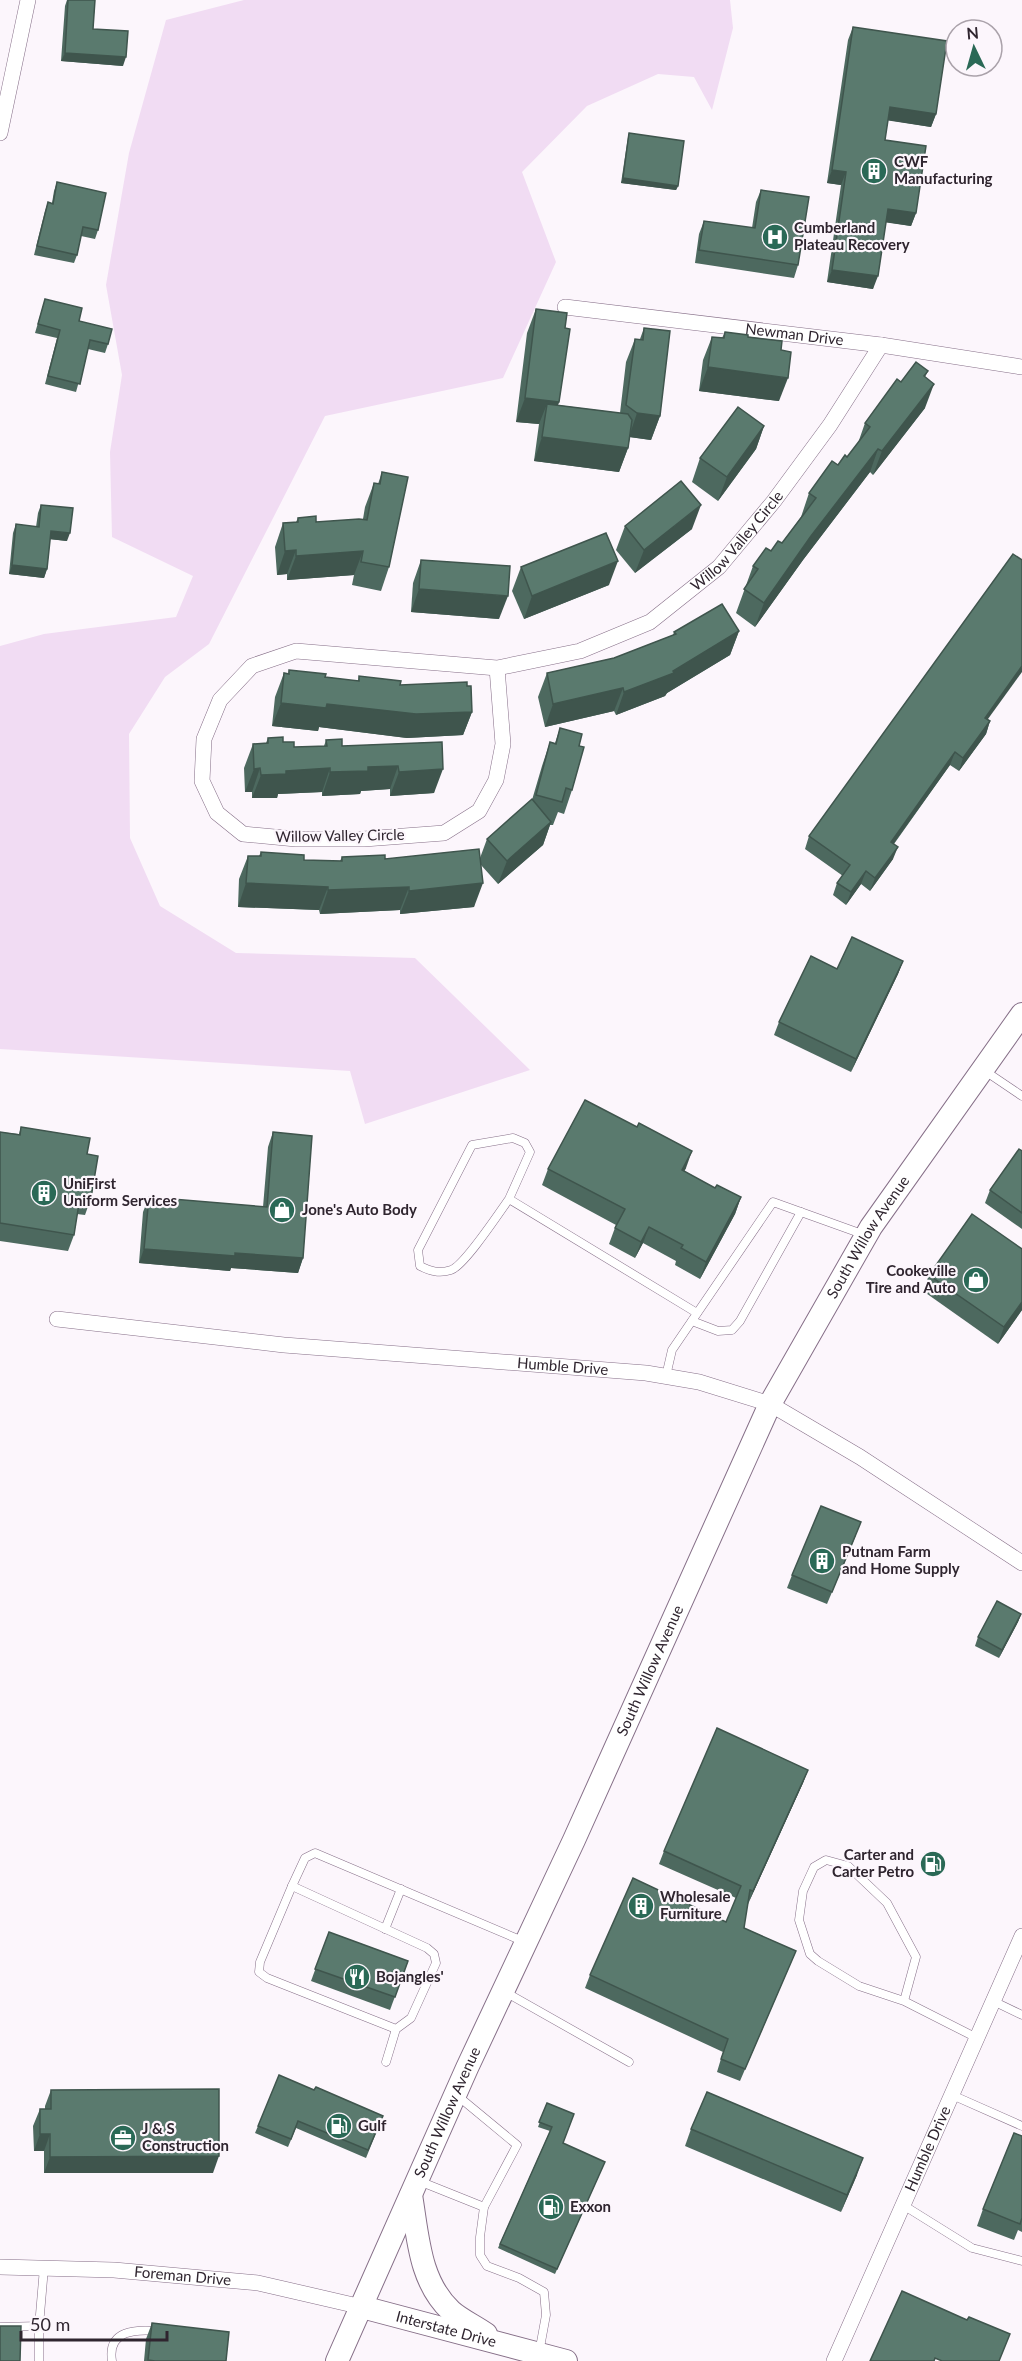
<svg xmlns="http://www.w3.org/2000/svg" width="1022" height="2361" viewBox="0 0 1022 2361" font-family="Lato,sans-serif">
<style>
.green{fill:#f1dcf3}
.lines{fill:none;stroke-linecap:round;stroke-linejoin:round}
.lane-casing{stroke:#866f88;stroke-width:9}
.street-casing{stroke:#866f88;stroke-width:16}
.secondary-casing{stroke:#866f88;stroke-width:24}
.lane{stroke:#fff;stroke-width:8}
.street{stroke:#fff;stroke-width:15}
.secondary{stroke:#fff;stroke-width:22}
.wall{fill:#4d695f}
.shaded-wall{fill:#3f554d}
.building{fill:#5a7a6e;stroke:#3f554d;stroke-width:1.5}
.labels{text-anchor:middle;stroke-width:4.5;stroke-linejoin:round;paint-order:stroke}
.poi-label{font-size:15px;font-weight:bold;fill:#2f252f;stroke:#fcf6fc;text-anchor:start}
.street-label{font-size:15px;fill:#2f252f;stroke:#fcf6fc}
</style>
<rect width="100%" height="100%" fill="#fcf6fc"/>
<polygon class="green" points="244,0 730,0 733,28 712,110 694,77 658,74 587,106 522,172 556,262 503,378 325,416 209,644 165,677 129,734 130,838 160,906 236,953 415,958 530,1070 365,1124 350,1071 0,1049 0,646 44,634 176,617 193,576 112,537 110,452 122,375 106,285 129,153 166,20"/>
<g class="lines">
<g class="lane-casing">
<g id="lane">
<polyline points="985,1071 1022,1096"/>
<path d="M509,1199C499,1213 464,1266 451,1270C439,1274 430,1271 420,1266L418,1250L472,1145L513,1138L525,1143L530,1152L509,1199L697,1313"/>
<polyline points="692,1321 718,1331 732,1330 740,1321 801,1212"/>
<polyline points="666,1376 672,1350 773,1202 865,1235"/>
<polyline points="292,1886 305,1858 315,1853 525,1942"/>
<polyline points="385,1929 401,1889"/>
<polyline points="505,1992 629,2062"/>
<polyline points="904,2001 859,1986 818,1961 810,1954 799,1920 803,1891 814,1867 826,1860 848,1866 887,1903 916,1957 904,2001 977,2038"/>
<polyline points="993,2001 1022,2015"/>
<polyline points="386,2062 396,2029 411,2018 436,1963 434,1954 427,1948 292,1886 260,1962 259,1972 267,1978 396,2029"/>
<polyline points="952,2095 1022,2126"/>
<polyline points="419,2181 484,2207 517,2145 459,2097"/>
<polyline points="903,2205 972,2248 1022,2261"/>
<polyline points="484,2207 480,2237 480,2255 487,2266 519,2278 544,2292 546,2315 539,2353"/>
<polyline points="0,2327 39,2326"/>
<polyline points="39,2361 39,2326 44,2268"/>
<path d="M112,2361C107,2330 136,2329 158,2331"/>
</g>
</g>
<g class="street-casing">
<g id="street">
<polyline points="0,133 28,0"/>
<path id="s1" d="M565,307L881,345L1022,367"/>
<path id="s2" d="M497,668L503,744L496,780L479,811L444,833L364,839H296L243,834L217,813L202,781L204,739L220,700L252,666L296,651L497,668L580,651L650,622L719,567L774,501L830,425L881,345"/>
<path id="s3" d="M57,1319L284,1345L646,1373L699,1382L770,1404L860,1457L1022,1563"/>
<path id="s4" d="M0,2267L114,2270L258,2283L362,2307"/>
<path id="s5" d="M834,2361L1022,1936"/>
</g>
</g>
<g class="secondary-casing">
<g id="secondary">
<path d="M411,2195C418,2236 419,2281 451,2311C461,2320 475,2326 486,2334"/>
<path id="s6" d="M362,2307L566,2361"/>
<path id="s7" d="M337,2361L467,2068L574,1840L770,1404L871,1227L1022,1014"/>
</g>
</g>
<use href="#lane" class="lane"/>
<use href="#street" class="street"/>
<use href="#secondary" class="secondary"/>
</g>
<g class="wall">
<polygon points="67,0 95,0 93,29 123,66 61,61 65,6"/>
<polygon points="853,27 936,114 931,127 888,120 885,140 916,213 911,226 886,222 873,289 827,282 841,185 827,183 848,40"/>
<polygon points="629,133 678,186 676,190 621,183 628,137"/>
<polygon points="57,182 98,230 95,239 81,236 77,255 74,263 34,255 45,211 48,202 52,203 54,191"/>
<polygon points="761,190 798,265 794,278 695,263 699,234 704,221 752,228 756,202"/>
<polygon points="45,299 79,321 108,344 105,353 88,349 76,392 45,384 57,338 35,333"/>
<polygon points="536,309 565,328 559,402 558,405 620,413 626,362 635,339 640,339 644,328 660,416 651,440 630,437 628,448 619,472 534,461 539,424 516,422 527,333"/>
<polygon points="725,332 748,337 781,350 779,401 699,391 703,360 712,337 722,338"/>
<polygon points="928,371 925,377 925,408 873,475 870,472 803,560 755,627 736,613 753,566 782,543 801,517 809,493 838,465 847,457 858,443 865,423 901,382"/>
<polygon points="764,426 756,449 718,501 692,482 700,458"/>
<polygon points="382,472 389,567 381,591 352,585 354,575 287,580 287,574 277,575 275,547 283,523 296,522 298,518 316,522 363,519 365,507 374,483 378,484"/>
<polygon points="41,505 67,541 50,539 47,569 44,578 9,574 13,533 16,524 36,527 38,513"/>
<polygon points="625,526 692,529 635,573 616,550"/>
<polygon points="421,560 499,619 411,612 413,583"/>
<polygon points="521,567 609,585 524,619 512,591"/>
<polygon points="739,631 730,655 667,693 665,696 616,715 614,711 545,727 538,697 547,673 614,658 673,635 674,632"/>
<polygon points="289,670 325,677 358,681 359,676 400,685 472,712 463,735 407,738 319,727 318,731 272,726 275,697 284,673 288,674"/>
<polygon points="988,720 990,721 986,734 959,771 950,765 894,844 893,859 870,891 861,884 846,905 833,895 837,883 843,876 805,849 809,836"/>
<polygon points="560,728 579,746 572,790 564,814 558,812 553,825 550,825 543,845 498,884 481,865 474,907 400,914 400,910 320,914 319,910 238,907 239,879 248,856 259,856 261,852 304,860 340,861 342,857 385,859 480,858 487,839 532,800 542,766 550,742 555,743"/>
<polygon points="268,738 283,742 294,747 324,746 326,740 342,746 442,742 434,793 390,796 390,789 361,791 360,794 322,796 322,792 278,794 277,798 252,798 252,792 245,792 244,768 253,744 266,743"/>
<polygon points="903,961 898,974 851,1072 774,1035 779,1022 837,969"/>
<polygon points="21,1127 87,1154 91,1198 85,1215 77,1214 74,1235 68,1251 0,1241 0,1132 19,1134"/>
<polygon points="273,1132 303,1258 298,1273 231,1268 230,1271 139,1263 143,1212 149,1197 263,1207 268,1147"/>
<polygon points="1022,1151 1022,1229 985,1203 990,1190"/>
<polygon points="686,1168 684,1171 715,1188 741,1197 735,1214 700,1279 675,1265 676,1261 643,1243 635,1258 609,1244 616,1225 542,1185 548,1169"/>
<polygon points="929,1275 1022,1310 998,1344 923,1291"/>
<polygon points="856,1535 827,1604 787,1588 792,1575"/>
<polygon points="1021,1614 1018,1622 999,1658 975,1646 978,1637"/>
<polygon points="808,1770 803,1783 748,1904 747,1904 744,1928 796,1951 740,2081 717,2072 723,2052 585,1988 590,1975 726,1922 736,1898 659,1864 664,1851"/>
<polygon points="329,1932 408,1961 390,2010 311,1981"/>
<polygon points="51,2090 213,2173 44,2173 44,2151 34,2151 33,2126 40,2109 45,2109 45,2106"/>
<polygon points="314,2090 383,2116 366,2158 296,2128 288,2147 255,2133 258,2126"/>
<polygon points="547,2103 563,2143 603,2166 555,2274 498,2248 550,2131 538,2127"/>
<polygon points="691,2129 857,2175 841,2212 685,2146"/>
<polygon points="1022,2136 1022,2232 1018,2230 1014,2240 977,2226 983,2209"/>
<polygon points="152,2323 226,2361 144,2361 146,2339"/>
</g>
<g class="shaded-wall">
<polygon points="65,53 126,57 123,66 61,61"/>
<polygon points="890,107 936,114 931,127 885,120"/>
<polygon points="832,170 846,172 841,185 827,183"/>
<polygon points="623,178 678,186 676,190 621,183"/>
<polygon points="888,209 916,213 911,226 883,222"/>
<polygon points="832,270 878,276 873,289 827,282"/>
<polygon points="708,367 788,378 779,401 699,391"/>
<polygon points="934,384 925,408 873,475 882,451"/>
<polygon points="525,398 559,402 550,426 547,404 539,424 516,422"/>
<polygon points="637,413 660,416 651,440 629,437"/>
<polygon points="764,426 756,449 718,501 727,477"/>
<polygon points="542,437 628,448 619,472 534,461"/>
<polygon points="878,449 870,472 803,560 755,627 764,603 811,536"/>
<polygon points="701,505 692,529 635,573 644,550"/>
<polygon points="51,531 70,533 67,541 48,539"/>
<polygon points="296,550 287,574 277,575 285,551"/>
<polygon points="363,551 354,575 287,580 296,556"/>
<polygon points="618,561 609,585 524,619 532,596"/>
<polygon points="12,565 47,569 44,578 9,574"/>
<polygon points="419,589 508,596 499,619 411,612"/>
<polygon points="739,631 730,655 667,693 665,696 616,715 624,692 673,671"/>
<polygon points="1022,666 1022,672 980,730 985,718"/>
<polygon points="623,688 614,711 545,727 553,704"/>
<polygon points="281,703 327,704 472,712 463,735 407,738 319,727 318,731 272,726"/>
<polygon points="990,721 986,734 959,771 963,758"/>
<polygon points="955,752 950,765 886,854 891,842"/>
<polygon points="398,766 390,789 361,791 360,794 322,796 330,772 368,767"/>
<polygon points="260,768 252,792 245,792 254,769"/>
<polygon points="330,768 322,792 278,794 277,798 252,798 261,775 286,771"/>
<polygon points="443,769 434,793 390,796 399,772"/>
<polygon points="551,822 543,845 498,884 507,861"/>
<polygon points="898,847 893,859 870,891 875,878"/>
<polygon points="866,871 861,884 846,905 851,892"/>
<polygon points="246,883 328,887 319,910 238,907"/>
<polygon points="483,883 474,907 400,914 409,891"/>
<polygon points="409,887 400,910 320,914 328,890"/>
<polygon points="903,961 898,974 851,1072 856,1059"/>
<polygon points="692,1151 686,1168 676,1187 682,1170"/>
<polygon points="741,1197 735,1214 700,1279 706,1262"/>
<polygon points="649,1227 643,1243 635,1258 641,1242"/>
<polygon points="144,1249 235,1253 303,1258 298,1273 231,1268 230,1271 139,1263"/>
<polygon points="1022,1302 1022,1310 998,1344 1004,1327"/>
<polygon points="1021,1614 1018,1622 999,1658 1002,1650"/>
<polygon points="808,1770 803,1783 748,1904 753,1891"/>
<polygon points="40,2134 50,2134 44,2151 34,2151"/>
<polygon points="219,2156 213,2173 44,2173 50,2157"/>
<polygon points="863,2158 857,2175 841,2212 847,2195"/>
</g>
<g class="building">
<polygon points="68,0 95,0 93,29 128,31 126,57 65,53"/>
<polygon points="853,27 947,41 936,114 890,107 885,140 926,146 916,213 888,209 878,276 832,270 846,172 832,170"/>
<polygon points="629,133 684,141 678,186 623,178"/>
<polygon points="57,182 106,193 98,230 83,227 77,255 37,246 48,202 53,204"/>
<polygon points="761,190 809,197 798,265 699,250 704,221 755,228"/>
<polygon points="45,299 82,308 79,321 112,329 108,344 90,340 80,384 48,376 60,330 38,324"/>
<polygon points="536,309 567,313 565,328 570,329 559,402 525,398"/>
<polygon points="644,328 670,331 660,416 637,413 626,405 635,339 643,340"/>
<polygon points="725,332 748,335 748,337 782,341 781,350 791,352 788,378 708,367 712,337 724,338"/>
<polygon points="916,362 928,371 924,376 934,384 882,451 878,449 811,536 764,603 744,589 758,569 753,566 766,548 771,551 778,541 782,543 816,498 809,493 832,461 838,465 845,455 847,457 870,427 865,423 897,379 901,382"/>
<polygon points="547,404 628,414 632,420 628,448 542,437"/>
<polygon points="738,407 764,426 727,477 700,458"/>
<polygon points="382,472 408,477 389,567 361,562 363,551 296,556 296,550 285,551 283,523 298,522 298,518 316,516 316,522 359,519 367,520 374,483 380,484"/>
<polygon points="681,481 701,505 644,550 625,526"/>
<polygon points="41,505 73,508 70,533 51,531 47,569 12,565 16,524 39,527"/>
<polygon points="606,533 618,561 532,596 521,567"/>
<polygon points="1013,554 1022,560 1022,666 985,718 990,721 963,758 955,752 891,842 898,847 875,878 866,871 851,892 837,883 850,865 809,836"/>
<polygon points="421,560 510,566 508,596 419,589"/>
<polygon points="722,604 739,631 673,671 674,673 624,692 623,688 553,704 547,673 614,658 676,634 674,632"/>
<polygon points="289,670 326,674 325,677 359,681 359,676 401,681 400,685 467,682 467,686 471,686 472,712 416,714 327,704 326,708 281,703 284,673 289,674"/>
<polygon points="560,728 582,734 579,746 584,747 572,790 566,788 562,802 536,795 550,742 556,744"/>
<polygon points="283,737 283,742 294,742 294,747 327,746 326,740 342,739 342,746 442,742 443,769 399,772 398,766 368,767 368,771 330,772 330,768 286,771 286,774 261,775 260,768 254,769 253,744 268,743 268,738"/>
<polygon points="532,799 551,822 507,861 487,839"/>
<polygon points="479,849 483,883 409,891 409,887 328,890 328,887 246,883 248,856 261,856 261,852 304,855 304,860 342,861 342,857 385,855 385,859"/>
<polygon points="852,937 903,961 856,1059 779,1022 811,956 837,969"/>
<polygon points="585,1100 637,1127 639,1123 692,1151 682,1170 715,1188 717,1185 741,1197 706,1262 681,1248 683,1245 649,1227 641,1242 615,1228 625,1209 548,1169"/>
<polygon points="21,1127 90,1138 87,1154 98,1156 91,1198 80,1197 74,1235 0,1223 0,1132 20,1135"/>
<polygon points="273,1132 312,1136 303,1258 235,1253 235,1256 144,1249 149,1197 267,1207"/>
<polygon points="1019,1149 1022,1151 1022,1213 990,1190"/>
<polygon points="972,1214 1022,1249 1022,1302 1004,1327 929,1275"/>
<polygon points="821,1506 861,1522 832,1592 792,1575"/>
<polygon points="997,1601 1021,1614 1002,1650 978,1637"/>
<polygon points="717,1728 808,1770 753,1891 750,1890 744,1928 796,1951 745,2069 721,2059 728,2039 590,1975 633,1878 726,1922 741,1886 664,1851"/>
<polygon points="329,1932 408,1961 395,1997 315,1969"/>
<polygon points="279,2075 314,2090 316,2087 383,2116 368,2150 298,2121 291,2139 258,2126"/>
<polygon points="219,2089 219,2156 50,2157 50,2134 40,2134 40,2109 51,2109 51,2090"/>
<polygon points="707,2092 863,2158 847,2195 691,2129"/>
<polygon points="547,2103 574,2114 563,2143 605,2162 557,2269 500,2244 552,2127 539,2122"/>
<polygon points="1014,2133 1022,2136 1022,2218 1020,2224 983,2209"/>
<polygon points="902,2291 967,2320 969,2317 1010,2334 999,2361 942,2361 935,2358 934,2361 870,2361"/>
<polygon points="152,2323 229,2332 226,2361 155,2361 148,2360"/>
<polygon points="0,2326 21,2326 20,2361 0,2361"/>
</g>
<defs>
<g id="building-disc" transform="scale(1.35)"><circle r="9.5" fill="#2a6956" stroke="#fcf6fc"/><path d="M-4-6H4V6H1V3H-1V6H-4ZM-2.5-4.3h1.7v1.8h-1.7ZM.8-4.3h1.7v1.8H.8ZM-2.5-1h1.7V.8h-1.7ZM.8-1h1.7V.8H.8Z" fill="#fff"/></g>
<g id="hospital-disc" transform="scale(1.35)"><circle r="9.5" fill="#2a6956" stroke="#fcf6fc"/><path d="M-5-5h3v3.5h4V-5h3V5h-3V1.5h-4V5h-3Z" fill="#fff"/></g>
<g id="shop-disc" transform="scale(1.35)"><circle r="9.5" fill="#2a6956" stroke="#fcf6fc"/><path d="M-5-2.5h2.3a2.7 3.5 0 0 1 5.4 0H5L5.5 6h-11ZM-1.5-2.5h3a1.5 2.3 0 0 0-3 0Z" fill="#fff"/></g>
<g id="fuel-disc" transform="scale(1.35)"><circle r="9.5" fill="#2a6956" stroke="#fcf6fc"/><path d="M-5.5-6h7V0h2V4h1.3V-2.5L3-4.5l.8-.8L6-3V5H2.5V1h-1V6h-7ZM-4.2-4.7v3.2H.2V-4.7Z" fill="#fff"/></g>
<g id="restaurant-disc" transform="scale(1.35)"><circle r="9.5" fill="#2a6956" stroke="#fcf6fc"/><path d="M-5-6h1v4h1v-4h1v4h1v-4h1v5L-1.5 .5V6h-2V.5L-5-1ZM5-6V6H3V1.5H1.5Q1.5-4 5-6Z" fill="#fff"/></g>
<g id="office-disc" transform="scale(1.35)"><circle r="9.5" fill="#2a6956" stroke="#fcf6fc"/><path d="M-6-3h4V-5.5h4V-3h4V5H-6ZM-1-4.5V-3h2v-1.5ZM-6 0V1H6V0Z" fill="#fff"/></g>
</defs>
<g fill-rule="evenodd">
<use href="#building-disc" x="874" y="171"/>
<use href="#hospital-disc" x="775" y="237"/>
<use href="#building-disc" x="44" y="1193"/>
<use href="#shop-disc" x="282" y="1210"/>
<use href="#shop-disc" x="976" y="1280"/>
<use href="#building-disc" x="822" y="1561"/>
<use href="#fuel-disc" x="933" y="1864"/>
<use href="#building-disc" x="641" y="1906"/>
<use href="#restaurant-disc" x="357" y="1977"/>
<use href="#fuel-disc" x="339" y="2126"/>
<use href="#office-disc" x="123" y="2138"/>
<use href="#fuel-disc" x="551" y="2207"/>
</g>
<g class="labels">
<g class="poi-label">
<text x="894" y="167">CWF<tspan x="894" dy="17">Manufacturing</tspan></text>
<text x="794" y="233">Cumberland<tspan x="794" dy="17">Plateau Recovery</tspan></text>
<text x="63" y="1189">UniFirst<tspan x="63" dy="17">Uniform Services</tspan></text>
<text x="302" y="1215">Jone's Auto Body</text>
<text x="956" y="1276" text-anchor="end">Cookeville<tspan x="956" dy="17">Tire and Auto</tspan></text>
<text x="842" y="1557">Putnam Farm<tspan x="842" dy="17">and Home Supply</tspan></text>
<text x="914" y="1860" text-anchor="end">Carter and<tspan x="914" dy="17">Carter Petro</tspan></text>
<text x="660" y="1902">Wholesale<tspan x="660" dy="17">Furniture</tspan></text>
<text x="376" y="1982">Bojangles'</text>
<text x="358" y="2131">Gulf</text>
<text x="142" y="2134">J &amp; S<tspan x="142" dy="17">Construction</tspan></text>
<text x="570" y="2212">Exxon</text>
</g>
<g class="street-label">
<text dy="5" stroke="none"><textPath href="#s1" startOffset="231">Newman Drive</textPath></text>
<text dy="5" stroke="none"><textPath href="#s2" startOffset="1119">Willow Valley Circle</textPath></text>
<text transform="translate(340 836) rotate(-1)" y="5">Willow Valley Circle</text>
<text dy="5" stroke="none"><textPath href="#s7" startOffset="1244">South Willow Avenue</textPath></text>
<text dy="5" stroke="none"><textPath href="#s3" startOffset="508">Humble Drive</textPath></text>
<text dy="5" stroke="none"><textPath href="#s7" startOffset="758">South Willow Avenue</textPath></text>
<text dy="5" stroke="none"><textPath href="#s7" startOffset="272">South Willow Avenue</textPath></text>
<text dy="5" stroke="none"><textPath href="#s5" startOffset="232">Humble Drive</textPath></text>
<text dy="5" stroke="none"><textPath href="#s4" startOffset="183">Foreman Drive</textPath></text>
<text dy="5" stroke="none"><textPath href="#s6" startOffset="87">Interstate Drive</textPath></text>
</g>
</g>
<g transform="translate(974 48) rotate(355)"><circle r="28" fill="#fcf6fc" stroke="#aaa2aa" stroke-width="1.5"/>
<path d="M0-4.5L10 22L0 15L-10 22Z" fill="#2a6956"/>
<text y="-9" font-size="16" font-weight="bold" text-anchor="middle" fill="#2f252f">N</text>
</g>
<path d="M21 2331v9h146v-9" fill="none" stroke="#2f252f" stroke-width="3"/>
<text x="30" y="2331" font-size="18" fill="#2f252f" stroke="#fcf6fc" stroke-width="4.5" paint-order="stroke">50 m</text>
</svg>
